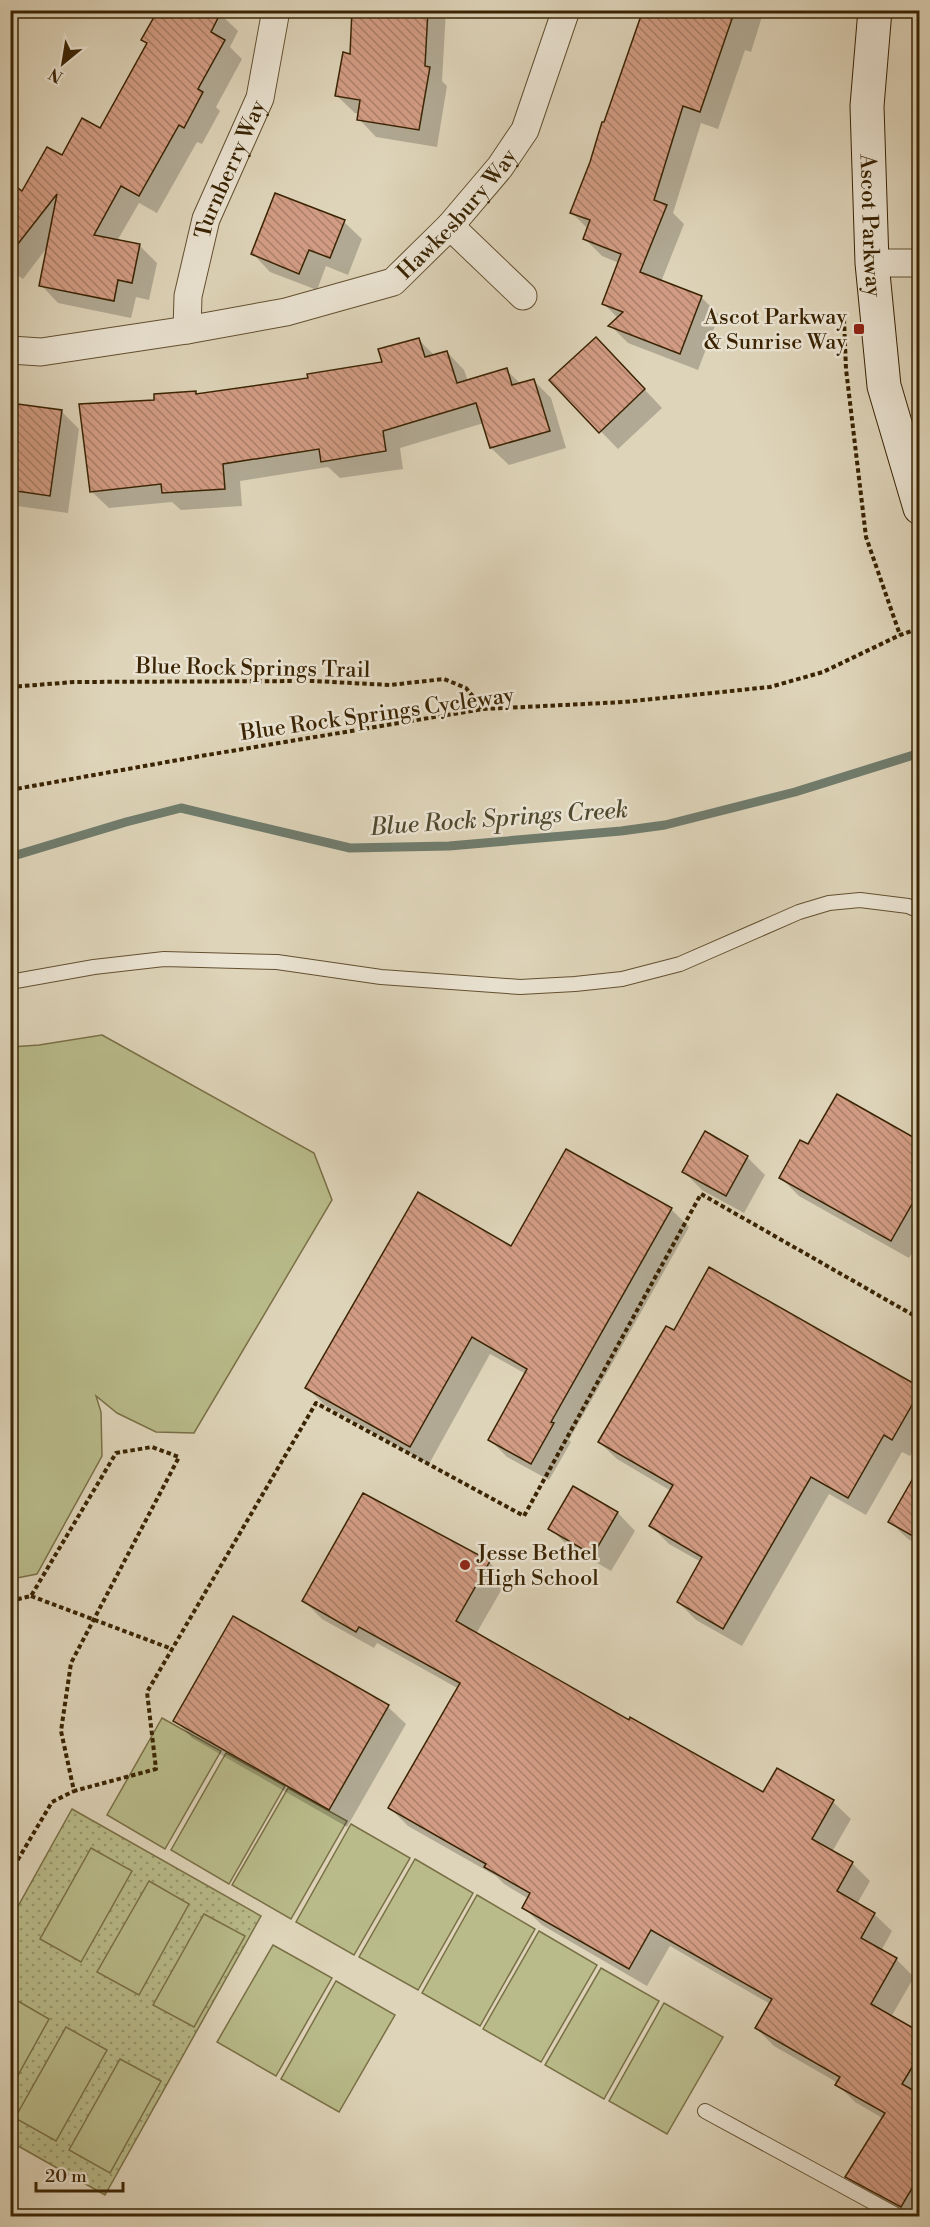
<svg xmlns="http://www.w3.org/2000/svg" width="930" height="2227" viewBox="0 0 930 2227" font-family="'Libre Bodoni',serif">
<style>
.grass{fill:url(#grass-dots);stroke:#7a7046;stroke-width:1.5}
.pitch{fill:#b9bb8a;stroke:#7a7046;stroke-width:1.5}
.shadow{fill:#0003}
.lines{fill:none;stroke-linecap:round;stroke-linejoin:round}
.stream{stroke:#707c6d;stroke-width:9}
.building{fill:url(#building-back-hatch);stroke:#3a2403;stroke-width:1.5}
.service-casing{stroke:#635030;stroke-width:16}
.minor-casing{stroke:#635030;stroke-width:29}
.secondary-casing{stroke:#3a2403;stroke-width:35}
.path{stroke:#3a2403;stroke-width:4;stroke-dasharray:4.5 3;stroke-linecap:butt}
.service{stroke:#eae3d2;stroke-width:14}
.minor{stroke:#eae3d2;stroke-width:27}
.secondary{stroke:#eae3d2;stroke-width:33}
.poi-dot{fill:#8f2418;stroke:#eae3d2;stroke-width:2}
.labels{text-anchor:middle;stroke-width:5;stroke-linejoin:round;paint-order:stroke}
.street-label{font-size:22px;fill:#3a2403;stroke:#eae3d2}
.poi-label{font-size:22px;fill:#3a2403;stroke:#eae3d2;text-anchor:end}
.water-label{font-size:24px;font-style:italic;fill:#50492f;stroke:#eae3d2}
</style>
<defs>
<pattern id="grass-dots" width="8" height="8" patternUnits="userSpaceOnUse" patternTransform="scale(1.5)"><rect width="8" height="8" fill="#b9bb8a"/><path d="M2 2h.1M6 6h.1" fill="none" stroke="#97986f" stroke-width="1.8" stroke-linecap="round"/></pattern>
<pattern id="building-back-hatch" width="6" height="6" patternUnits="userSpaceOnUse" patternTransform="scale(1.5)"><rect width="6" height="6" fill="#d29c84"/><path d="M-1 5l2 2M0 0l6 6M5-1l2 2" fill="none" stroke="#ab7f6a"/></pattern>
</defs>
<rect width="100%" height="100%" fill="#ded4b9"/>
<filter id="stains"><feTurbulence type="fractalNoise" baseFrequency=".00333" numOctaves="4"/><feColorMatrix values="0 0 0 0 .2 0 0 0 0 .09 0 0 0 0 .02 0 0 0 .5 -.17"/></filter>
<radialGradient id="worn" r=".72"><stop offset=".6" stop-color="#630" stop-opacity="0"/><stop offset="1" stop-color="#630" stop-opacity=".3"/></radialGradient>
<polygon class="grass" points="72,1809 261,1916 105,2195 11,2142 11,1919"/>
<g class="pitch">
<polygon points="102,1035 314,1153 332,1200 194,1433 156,1432 117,1413 96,1396 101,1412 102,1456 37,1574 17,1578 10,1575 11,1047 39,1045"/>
<polygon points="162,1718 221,1751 165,1849 107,1815"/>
<polygon points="226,1753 285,1786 229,1884 171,1850"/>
<polygon points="288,1788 347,1821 291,1919 232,1885"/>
<polygon points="351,1824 410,1858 354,1955 296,1922"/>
<polygon points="91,1848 132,1871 81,1962 40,1939"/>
<polygon points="415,1859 473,1893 418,1990 359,1957"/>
<polygon points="149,1881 189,1904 139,1995 97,1972"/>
<polygon points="477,1895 535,1929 480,2026 422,1993"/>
<polygon points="204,1914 245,1936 194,2027 153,2005"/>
<polygon points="539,1931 597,1965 541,2062 483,2029"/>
<polygon points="273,1945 332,1978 276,2076 217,2042"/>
<polygon points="601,1968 659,2001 604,2099 545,2065"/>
<polygon points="336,1981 395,2015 339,2112 281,2079"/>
<polygon points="11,1997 49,2019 11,2088"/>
<polygon points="664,2003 723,2037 667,2134 609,2101"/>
<polygon points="66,2027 107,2050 56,2141 15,2118"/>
<polygon points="120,2059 161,2081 110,2173 69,2150"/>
</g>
<g class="shadow">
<polygon points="216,10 238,31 230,47 242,59 216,107 220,111 202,144 197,142 157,213 139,203 117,241 139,245 157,263 149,300 136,297 131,318 58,303 41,285 49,245 23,279 10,270 10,184 23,194 62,157 101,130 148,45 143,40"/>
<polygon points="354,10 446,10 442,81 447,86 437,147 376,137 359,119 359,114 355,113 337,96 351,55"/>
<polygon points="648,10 764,10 751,52 745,50 718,129 701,123 673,213 684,224 661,282 701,297 719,315 698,370 628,343 611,326 618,318 603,303 619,263 602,256 584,238 588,229 571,212"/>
<polygon points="344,222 362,239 348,275 326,266 317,290 270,272 253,254"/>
<polygon points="418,339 435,356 447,352 464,370 468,381 506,370 521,384 533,380 551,398 566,448 509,465 491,448 484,423 400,448 403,469 340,478 328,467 240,481 242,506 181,510 172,502 109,508 91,491 156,402 195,392 198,396 310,379 384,364"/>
<polygon points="614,357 662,408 618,449 551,380"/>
<polygon points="10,405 61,411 79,429 68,513 10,505"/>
<polygon points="920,1143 920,1239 909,1258 799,1196 781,1178 809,1146"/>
<polygon points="747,1157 765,1175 744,1213 702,1190 684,1172"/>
<polygon points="671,1209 689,1227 569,1440 571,1442 549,1480 507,1457 490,1440 526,1374 490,1354 429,1464 325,1405 307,1388 512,1248"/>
<polygon points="674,1332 920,1389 920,1439 910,1456 902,1452 866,1515 829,1494 742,1646 696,1620 678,1602 701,1562 669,1544 651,1526 671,1491 617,1459 599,1442"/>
<polygon points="920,1478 920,1546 908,1539 890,1522"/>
<polygon points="574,1488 618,1513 635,1531 611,1571 568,1546 550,1528"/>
<polygon points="489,1562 507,1580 476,1634 629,1722 763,1794 833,1802 851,1819 832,1852 852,1863 870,1881 857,1904 874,1914 892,1931 881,1951 896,1959 914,1977 891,2017 920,2034 920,2216 905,2216 865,2194 847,2177 884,2119 855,2102 837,2084 838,2083 774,2046 756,2028 770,2004 670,1946 647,1986 542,1925 524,1908 529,1899 504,1884 496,1876 408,1826 390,1808 459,1689 377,1643 374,1648 322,1619 304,1601"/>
<polygon points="388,1707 406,1724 347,1827 192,1738 175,1720"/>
</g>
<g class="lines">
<polyline class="stream" points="10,857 126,822 181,808 350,848 449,846 621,831 665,825 795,792 920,753"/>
</g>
<g class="building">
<polygon points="158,10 222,10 211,32 225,40 198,89 203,92 184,128 179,125 139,196 121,186 94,235 140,244 132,283 118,280 114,301 39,286 57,194 10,254 10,182 22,191 47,147 62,155 82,118 100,128 147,43 141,40"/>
<polygon points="352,10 428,10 425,66 430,67 419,130 357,120 360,100 335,96 343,52 350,54"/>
<polygon points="643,10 735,10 700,112 683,106 654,200 667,205 640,272 702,296 680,354 608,326 623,312 602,304 621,254 583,239 590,220 570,213 590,162 602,122 604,122"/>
<polygon points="275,193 345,220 330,258 309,250 299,274 251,254"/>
<polygon points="596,337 645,389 599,433 549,380"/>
<polygon points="419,338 425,357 447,351 457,383 507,368 512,385 534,379 550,431 490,448 476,403 383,431 386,451 321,462 319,449 223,464 225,489 162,493 161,484 90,492 79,404 154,400 154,394 196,391 196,394 308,378 307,374 382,362 378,349"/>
<polygon points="10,403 62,410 50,496 10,490"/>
<polygon points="837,1094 920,1141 920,1190 891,1241 779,1178 800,1140 808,1144"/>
<polygon points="705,1131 748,1156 726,1196 682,1172"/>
<polygon points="566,1149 672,1208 551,1422 554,1423 531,1464 488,1440 527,1369 472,1337 410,1447 305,1388 418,1192 511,1246"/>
<polygon points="709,1267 920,1387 920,1391 892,1440 884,1435 848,1498 811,1477 723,1629 677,1602 702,1557 649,1526 673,1485 598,1442 666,1326 674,1330"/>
<polygon points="920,1466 920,1540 888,1522"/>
<polygon points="573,1486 618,1512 593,1555 548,1529"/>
<polygon points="363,1493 490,1561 456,1621 629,1720 630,1717 763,1792 777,1768 834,1800 812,1839 853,1862 837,1891 875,1913 861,1938 897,1958 871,2004 920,2032 920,2054 902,2084 920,2094 920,2175 901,2207 845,2177 885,2113 835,2085 840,2077 755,2028 772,1999 651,1930 629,1969 522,1908 530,1893 484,1867 486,1864 388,1808 460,1683 359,1627 356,1632 302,1601"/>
<polygon points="233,1616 389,1705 329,1810 173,1721"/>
</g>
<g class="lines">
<g class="service-casing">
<g id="service">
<polyline points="10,982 94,967 164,959 277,962 381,977 520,987 575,984 622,979 680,964 799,912 829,903 860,900 908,906 920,911"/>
<polyline points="705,2111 898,2216"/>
</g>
</g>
<g class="minor-casing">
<g id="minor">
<polyline points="450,226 523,296"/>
<polyline points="872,263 920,263"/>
<path id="s1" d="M187,330L188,296L206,219L260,98L276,10"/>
<path id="s2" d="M10,350L41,352L187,330L286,312L393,282L450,226L500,167L525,130L566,10"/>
</g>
</g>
<g class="secondary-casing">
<g id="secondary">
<path id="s3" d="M875,10L867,106L872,263L884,386L920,508"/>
</g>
</g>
<g class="path">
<polyline points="844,319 846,369 866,537 900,635"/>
<polyline points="10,687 74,682 313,681 390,685 444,679 466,688 483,709"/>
<polyline points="10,790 195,757 483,709 624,702 770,687 823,672 900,635 920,628"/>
<polyline points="31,1596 172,1649"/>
<polyline points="10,1601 31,1596 116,1453 152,1447 179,1457 71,1663 61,1731 74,1791 156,1769 147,1692 316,1403 524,1516 701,1194 920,1319"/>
<polyline points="10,1873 52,1802 74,1791"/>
</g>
<use href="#service" class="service"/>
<use href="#minor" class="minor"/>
<use href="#secondary" class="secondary"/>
</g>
<g class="poi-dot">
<rect x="853" y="323" width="12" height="12" rx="3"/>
<circle cx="465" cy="1565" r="6"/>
</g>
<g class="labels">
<g class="street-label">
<text dy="8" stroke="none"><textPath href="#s1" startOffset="168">Turnberry Way</textPath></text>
<text dy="8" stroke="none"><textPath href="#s2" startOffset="484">Hawkesbury Way</textPath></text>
<text dy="8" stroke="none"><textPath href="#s3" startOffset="216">Ascot Parkway</textPath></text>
<text transform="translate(253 667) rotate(1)" y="8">Blue Rock Springs Trail</text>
<text transform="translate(377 713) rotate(-8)" y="8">Blue Rock Springs Cycleway</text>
</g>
<g class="poi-label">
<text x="847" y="324">Ascot Parkway<tspan x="847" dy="25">&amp; Sunrise Way</tspan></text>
<text x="477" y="1560" text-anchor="start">Jesse Bethel<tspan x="477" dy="25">High School</tspan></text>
</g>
<g class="water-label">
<text transform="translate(499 818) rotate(-4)" y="8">Blue Rock Springs Creek</text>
</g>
</g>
<rect width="930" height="2227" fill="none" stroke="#ded4b9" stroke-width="36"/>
<rect x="12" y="12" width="906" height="2203" fill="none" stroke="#3a2403" stroke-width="3"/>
<rect x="18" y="18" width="894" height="2191" fill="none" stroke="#3a2403" stroke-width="1.5"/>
<g transform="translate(63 63) rotate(210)" stroke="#eae3d2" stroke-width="4.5" paint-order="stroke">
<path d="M0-4.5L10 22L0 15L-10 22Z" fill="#3a2403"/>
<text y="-9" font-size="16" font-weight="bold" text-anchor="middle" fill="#3a2403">N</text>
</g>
<path d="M36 2182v9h87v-9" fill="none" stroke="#3a2403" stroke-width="3"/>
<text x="45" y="2182" font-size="18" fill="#3a2403" stroke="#eae3d2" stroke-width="4.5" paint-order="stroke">20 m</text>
<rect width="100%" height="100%" filter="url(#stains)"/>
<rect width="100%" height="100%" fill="url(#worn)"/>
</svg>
